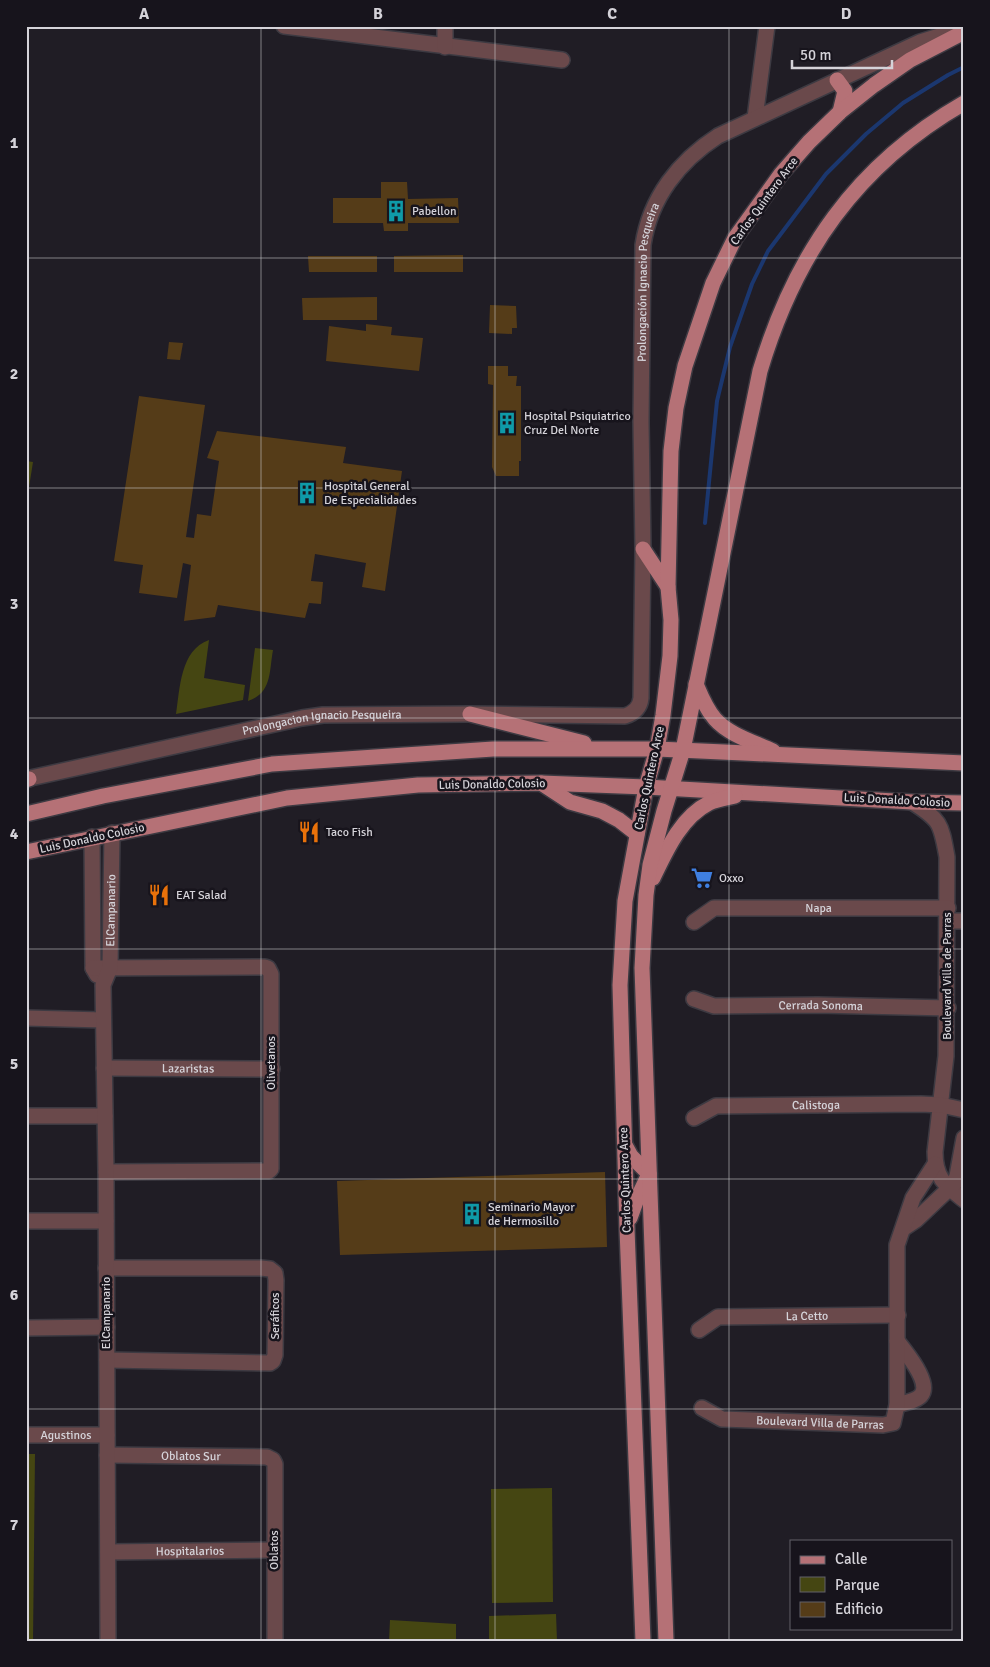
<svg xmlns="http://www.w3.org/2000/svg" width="990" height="1667" viewBox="0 0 990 1667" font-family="Signika,sans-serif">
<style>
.green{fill:#454612}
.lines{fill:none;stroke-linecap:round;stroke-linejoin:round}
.stream{stroke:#1b376f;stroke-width:4}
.building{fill:#553c18}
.minor-casing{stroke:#3d3a42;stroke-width:18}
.major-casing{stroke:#3d3a42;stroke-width:18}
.minor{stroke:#6a494b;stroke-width:15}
.major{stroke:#b57176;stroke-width:15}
.grid{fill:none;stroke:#d5d3d9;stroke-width:1;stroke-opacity:0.55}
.labels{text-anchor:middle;stroke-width:5;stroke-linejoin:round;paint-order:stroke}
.street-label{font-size:12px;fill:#d5d3d9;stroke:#17141c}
.poi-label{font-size:12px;fill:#d5d3d9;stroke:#17141c;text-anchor:start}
.neatline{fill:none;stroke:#d5d3d9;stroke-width:2}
.grid-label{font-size:16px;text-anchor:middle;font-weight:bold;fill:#d5d3d9}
</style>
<rect width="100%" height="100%" fill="#201d25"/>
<g class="green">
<polygon points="26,461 33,462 26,506"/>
<path d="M209,640L204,678L245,685L243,700L176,714C180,689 180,650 209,640Z"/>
<path d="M255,648L273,650C269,672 272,693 248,701Z"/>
<polygon points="26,1454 35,1454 33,1641 26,1641"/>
<polygon points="552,1488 553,1602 492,1603 491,1489"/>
<polygon points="556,1614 557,1641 489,1641 489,1616"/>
<polygon points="390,1620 456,1624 456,1641 389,1641"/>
</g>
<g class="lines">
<polyline class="stream" points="705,523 717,401 730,347 752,284 768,251 826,174 866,134 903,103 948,75 964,67"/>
</g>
<g class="building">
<polygon points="381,182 407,182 408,199 458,198 459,223 408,223 408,231 384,231 383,223 333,223 333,198 381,198"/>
<polygon points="463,255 463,272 394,272 394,256"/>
<polygon points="308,256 377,256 377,272 309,272"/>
<polygon points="377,297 377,320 303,320 302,298"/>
<polygon points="490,305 516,306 517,328 512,328 512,334 489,333"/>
<polygon points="366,324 392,327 391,335 423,338 419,371 326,361 329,326 366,331"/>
<polygon points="169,342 183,343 180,360 167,359"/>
<polygon points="488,366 508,366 508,376 517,376 516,386 521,386 521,461 519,461 519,476 496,476 492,467 493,385 488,384"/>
<polygon points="139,396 205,405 186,537 194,538 197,514 211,516 219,461 207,458 217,431 346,447 343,463 402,471 385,591 362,587 366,563 315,554 311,581 323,582 321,604 309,603 305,618 218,605 215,617 184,621 191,565 183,563 177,598 139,593 143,565 114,561"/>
<polygon points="605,1172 607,1247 340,1255 337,1181"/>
</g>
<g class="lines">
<g class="minor-casing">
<g id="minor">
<polyline points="284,26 562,60"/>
<polyline points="445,47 445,26"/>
<polyline points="755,118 767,26"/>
<path id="s1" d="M26,779L302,718L323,715L470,714L625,716C634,713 640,708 641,698L643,549L641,422L643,245C650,198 679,161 718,136L920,42L962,29"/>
<path d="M912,802C941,820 941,824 947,857L946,1056L935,1152C935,1178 945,1185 964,1200"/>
<polyline points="92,837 93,968 97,975"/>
<polyline points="948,921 964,921"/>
<path id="s2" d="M694,922L714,908H948"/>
<polyline points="93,968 265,967 268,968 271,974 271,1169 269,1171 106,1172"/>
<path id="s3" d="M694,999L714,1006L818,1005L948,1008"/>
<polyline points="26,1018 103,1020"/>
<path id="s4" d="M104,1068L272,1069"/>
<polyline points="26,1116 105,1116"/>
<path id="s5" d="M694,1118L716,1106L921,1104L941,1105L964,1110"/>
<polyline points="26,1221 106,1221"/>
<polyline points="904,1228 916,1220 954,1184 957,1176 964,1138"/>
<polyline points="106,1268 261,1268 270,1269 275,1273 276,1280 275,1355 273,1361 270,1363 107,1360"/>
<polyline points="26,1328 107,1327"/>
<path id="s6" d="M699,1330L718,1317L898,1315"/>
<path d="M897,1405C904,1403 918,1401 922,1394C930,1381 905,1351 897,1341"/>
<path id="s7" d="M702,1408L722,1419L883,1425L893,1423L897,1405V1245L913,1198L935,1164"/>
<path id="s8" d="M26,1435H107"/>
<path id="s9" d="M107,1455L267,1457L273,1460L275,1464V1641"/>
<path id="s10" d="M108,1552L274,1550"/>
<path id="s11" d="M108,1641L106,1172L103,985L110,968L112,833"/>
</g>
</g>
<g class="major-casing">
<g id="major">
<polyline points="837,80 845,91 840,112"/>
<polyline points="643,549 668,587"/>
<path d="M696,684C701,696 706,709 715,719C729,735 754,742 773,751"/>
<polyline points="470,714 584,743"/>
<polyline points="26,780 29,779"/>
<polyline points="541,783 570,802 602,811 619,820 637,834"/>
<polyline points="26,814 103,796 272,764 493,749 657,749 964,763"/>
<polyline points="26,852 287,798 418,785 541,783 646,787 912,802 964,803"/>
<path d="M653,878C666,851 681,817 709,803C717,799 727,798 735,796"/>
<polyline points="625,1145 631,1156 649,1174 637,1199 630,1218"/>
<polyline points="643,1641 627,1229 620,985 625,901 646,787 657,749 663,715 670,656 671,620 668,587 670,494 671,451 676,408 685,366 713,283 735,238 781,174 809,142 840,112 874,85 910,60 964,32"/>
<path d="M666,1641L642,968L646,895L650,865L664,811L683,750L760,371C795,254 856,165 964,103"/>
</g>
</g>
<use href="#minor" class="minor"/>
<use href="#major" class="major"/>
</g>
<path class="grid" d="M261,26V1641M495,26V1641M729,26V1641M26,258H964M26,488H964M26,718H964M26,949H964M26,1179H964M26,1409H964"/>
<defs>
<g id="building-bare" transform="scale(1.725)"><path d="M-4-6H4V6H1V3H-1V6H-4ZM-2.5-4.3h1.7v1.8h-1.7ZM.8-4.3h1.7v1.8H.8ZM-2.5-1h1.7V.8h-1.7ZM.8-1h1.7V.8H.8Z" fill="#0f9aa8" stroke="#17141c" stroke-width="2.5" paint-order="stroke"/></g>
<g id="restaurant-bare" transform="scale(1.725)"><path d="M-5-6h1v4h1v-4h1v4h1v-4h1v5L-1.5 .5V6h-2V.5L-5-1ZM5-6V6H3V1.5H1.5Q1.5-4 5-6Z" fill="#e8710a" stroke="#17141c" stroke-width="2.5" paint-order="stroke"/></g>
<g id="supermarket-bare" transform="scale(1.725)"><path d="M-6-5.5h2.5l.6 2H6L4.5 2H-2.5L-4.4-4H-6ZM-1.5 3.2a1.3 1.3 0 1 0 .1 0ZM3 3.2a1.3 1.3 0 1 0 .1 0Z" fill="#3f7fe0" stroke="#17141c" stroke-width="2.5" paint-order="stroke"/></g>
</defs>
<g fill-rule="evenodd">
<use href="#building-bare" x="396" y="211"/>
<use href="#building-bare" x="507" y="423"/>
<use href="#building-bare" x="307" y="493"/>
<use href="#restaurant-bare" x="309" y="832"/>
<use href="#supermarket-bare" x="702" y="878"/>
<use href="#restaurant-bare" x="159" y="895"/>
<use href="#building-bare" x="472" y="1214"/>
</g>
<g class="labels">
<g class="street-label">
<text transform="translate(764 201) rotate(-54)" y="4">Carlos Quintero Arce</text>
<text dy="4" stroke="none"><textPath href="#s1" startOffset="1048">Prolongación Ignacio Pesqueira</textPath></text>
<text dy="4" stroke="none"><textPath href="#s1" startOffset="302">Prolongacion Ignacio Pesqueira</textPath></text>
<text transform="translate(649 778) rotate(-78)" y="4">Carlos Quintero Arce</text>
<text transform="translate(492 784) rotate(-1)" y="4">Luis Donaldo Colosio</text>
<text transform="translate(897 800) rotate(3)" y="4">Luis Donaldo Colosio</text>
<text transform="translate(92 838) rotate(-12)" y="4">Luis Donaldo Colosio</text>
<text dy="4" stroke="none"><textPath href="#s2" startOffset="129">Napa</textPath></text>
<text dy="4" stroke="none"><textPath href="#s11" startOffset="732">ElCampanario</textPath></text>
<text transform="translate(947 976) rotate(-90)" y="4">Boulevard Villa de Parras</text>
<text dy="4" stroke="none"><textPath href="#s3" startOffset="128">Cerrada Sonoma</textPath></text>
<text transform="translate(271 1063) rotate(-90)" y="4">Olivetanos</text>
<text dy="4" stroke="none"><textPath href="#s4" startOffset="84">Lazaristas</textPath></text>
<text dy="4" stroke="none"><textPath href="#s5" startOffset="125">Calistoga</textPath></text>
<text transform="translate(625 1180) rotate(-92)" y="4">Carlos Quintero Arce</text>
<text transform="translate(106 1313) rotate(-90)" y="4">ElCampanario</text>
<text transform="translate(275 1316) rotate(-90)" y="4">Seráficos</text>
<text dy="4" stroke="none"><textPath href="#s6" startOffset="112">La Cetto</textPath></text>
<text dy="4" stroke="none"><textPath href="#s7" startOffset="121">Boulevard Villa de Parras</textPath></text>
<text dy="4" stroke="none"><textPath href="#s8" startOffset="40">Agustinos</textPath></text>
<text dy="4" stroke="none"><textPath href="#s9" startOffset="84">Oblatos Sur</textPath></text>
<text transform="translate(274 1550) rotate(-90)" y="4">Oblatos</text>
<text dy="4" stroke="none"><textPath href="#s10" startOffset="82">Hospitalarios</textPath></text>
</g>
<g class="poi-label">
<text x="412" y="215">Pabellon</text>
<text x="524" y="420">Hospital Psiquiatrico<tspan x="524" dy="14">Cruz Del Norte</tspan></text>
<text x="324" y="490">Hospital General<tspan x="324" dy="14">De Especialidades</tspan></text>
<text x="326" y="836">Taco Fish</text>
<text x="719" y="882">Oxxo</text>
<text x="176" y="899">EAT Salad</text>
<text x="488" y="1211">Seminario Mayor<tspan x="488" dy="14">de Hermosillo</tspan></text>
</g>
</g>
<rect width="990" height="1667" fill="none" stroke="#17141c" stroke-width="55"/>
<rect x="790" y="1540" width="162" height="90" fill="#17141c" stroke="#636068"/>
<rect x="800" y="1556" width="25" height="8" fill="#b57176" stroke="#636068"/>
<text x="835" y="1564" font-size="15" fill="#d5d3d9">Calle</text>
<rect x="800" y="1577" width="25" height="15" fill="#454612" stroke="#636068"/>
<text x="835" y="1590" font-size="15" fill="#d5d3d9">Parque</text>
<rect x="800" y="1602" width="25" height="15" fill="#553c18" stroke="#636068"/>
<text x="835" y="1614" font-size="15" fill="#d5d3d9">Edificio</text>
<path d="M792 60v8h100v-8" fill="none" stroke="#d5d3d9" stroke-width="2.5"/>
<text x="800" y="60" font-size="15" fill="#d5d3d9" stroke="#17141c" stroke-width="4" paint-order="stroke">50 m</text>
<rect x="28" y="28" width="934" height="1612" class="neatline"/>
<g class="grid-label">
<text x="144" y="19">A</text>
<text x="378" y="19">B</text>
<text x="612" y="19">C</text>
<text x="846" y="19">D</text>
<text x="14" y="148">1</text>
<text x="14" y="379">2</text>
<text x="14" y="609">3</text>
<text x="14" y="839">4</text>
<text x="14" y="1069">5</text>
<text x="14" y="1300">6</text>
<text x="14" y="1530">7</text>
</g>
</svg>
